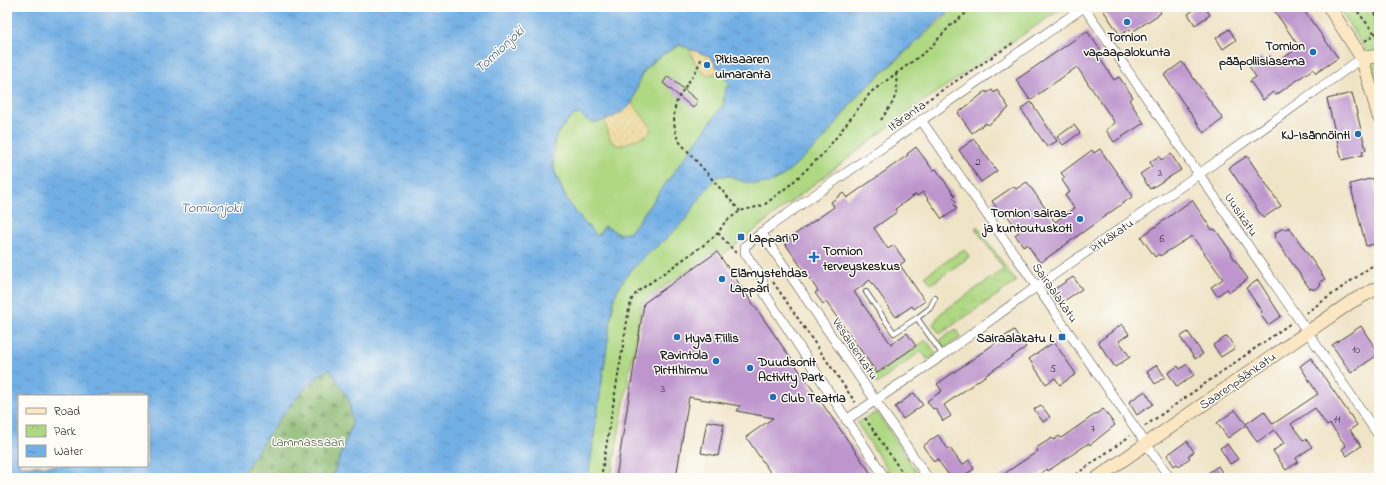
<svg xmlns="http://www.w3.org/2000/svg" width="1386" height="485" viewBox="0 0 1386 485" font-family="'Indie Flower',sans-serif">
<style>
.green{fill:#afd883;stroke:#667a50}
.forest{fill:url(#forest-firs);stroke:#546a46}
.sand{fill:url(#sand-dots);stroke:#857b5d}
.park{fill:url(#park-crowns);stroke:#667a50}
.water{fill:url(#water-ripples);stroke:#476680;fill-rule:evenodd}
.building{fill:#be96cd}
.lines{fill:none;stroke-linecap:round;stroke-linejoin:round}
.lane-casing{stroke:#3c3a36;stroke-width:6}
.street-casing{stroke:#3c3a36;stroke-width:10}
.secondary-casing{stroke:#3c3a36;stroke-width:14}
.path{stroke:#3c3a36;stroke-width:2;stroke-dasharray:3 3;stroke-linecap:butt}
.lane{stroke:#fff;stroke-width:4.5}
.street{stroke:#fff;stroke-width:9}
.secondary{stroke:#fbe7c3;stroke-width:13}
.poi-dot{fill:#1f6fb2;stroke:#fdfcf7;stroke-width:1.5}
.labels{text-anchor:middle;stroke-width:3;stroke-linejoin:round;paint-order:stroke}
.number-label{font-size:11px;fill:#443a48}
.poi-label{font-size:13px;font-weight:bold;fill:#1c1c1c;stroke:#fdfcf7;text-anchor:start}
.street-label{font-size:13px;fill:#1c1c1c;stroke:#fdfcf7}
.park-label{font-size:13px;fill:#4f5e40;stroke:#fdfcf7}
.water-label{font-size:14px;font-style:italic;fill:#435e76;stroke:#fdfcf7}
</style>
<defs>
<pattern id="forest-firs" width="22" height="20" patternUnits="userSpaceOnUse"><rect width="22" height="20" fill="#8bb871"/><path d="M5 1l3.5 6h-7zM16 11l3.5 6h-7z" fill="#71955c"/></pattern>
<pattern id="sand-dots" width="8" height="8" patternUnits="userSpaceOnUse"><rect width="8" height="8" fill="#eeda9e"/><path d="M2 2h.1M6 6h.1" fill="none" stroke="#ccba88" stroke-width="1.8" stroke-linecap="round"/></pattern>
<pattern id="park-crowns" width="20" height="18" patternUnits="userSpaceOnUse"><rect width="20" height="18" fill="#afd883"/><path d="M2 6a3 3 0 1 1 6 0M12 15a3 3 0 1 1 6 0" fill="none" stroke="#96b971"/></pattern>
<pattern id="water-ripples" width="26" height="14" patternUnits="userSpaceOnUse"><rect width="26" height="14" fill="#72afe4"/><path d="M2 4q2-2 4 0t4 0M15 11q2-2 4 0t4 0" fill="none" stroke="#5d8eb8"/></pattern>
</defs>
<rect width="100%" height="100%" fill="#fdfcf7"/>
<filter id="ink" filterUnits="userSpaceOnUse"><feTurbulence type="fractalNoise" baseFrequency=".025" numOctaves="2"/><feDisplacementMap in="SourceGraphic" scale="8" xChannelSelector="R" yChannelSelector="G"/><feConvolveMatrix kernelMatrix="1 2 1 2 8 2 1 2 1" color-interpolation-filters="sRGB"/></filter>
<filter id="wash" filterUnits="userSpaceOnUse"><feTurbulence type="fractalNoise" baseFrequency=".012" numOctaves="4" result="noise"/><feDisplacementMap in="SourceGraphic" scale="16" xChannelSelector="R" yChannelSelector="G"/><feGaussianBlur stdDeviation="0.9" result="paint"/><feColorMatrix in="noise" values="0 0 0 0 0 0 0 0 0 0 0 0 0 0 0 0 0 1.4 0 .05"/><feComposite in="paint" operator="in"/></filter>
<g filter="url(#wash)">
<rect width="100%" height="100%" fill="#f0e4c7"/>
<g class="green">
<path d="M956,7H1064L912,109L722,255L717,250L642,302L611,478H588L614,298C629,262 656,251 681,224C695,209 703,190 718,176H730L744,182L823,140L858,95Z"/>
<polygon points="680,45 698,51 715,62 723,77 731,85 726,87 723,105 631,231 620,234 604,226 598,236 579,218 567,200 554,169 555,139 560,130 574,115 632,103 642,74 658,57"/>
<polygon points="964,249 969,257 931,284 925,276"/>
<polygon points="956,329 961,337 945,348 939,341"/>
<polygon points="926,340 936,354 928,360 921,351 877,384 866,368 870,365 877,375"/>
<polygon points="877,412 920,478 893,478 857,423"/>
</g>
<path class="forest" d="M330,369L349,400L352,425L332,478H240C258,448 299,383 330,369Z"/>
<g class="sand">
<path d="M690,50C703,52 712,55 718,68L716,73C701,80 694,61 690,50Z"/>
<polygon points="632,103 651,127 651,130 645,136 619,146 611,141 604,120 622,112"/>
</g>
<g class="park">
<polygon points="1338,7 1379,7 1379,98 1364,48"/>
<polygon points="977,226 1016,282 940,334 933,324 941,313 1004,269 975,228"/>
</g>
<path class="water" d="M7,7H953L858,95L823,140L783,176L769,183L756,184L744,182L730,176H718C703,190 695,209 681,224C656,251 629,262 614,298L588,478H332L352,425L349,400L330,369C300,383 258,449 240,478H7ZM680,45L711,57L723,77L731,85L726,87L723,105L631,231L620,234L604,226L598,236C574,214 543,174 555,139C558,130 567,122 574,115L581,114C584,118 588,122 593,122C602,124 627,111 631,104C637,95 637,81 643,72C652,60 667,52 680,45ZM19,396H147V466H19Z"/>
<g id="blocks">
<g class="building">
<polygon points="1108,7 1157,7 1161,13 1132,32 1130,29 1120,35 1103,10"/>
<polygon points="1198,7 1205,7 1210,15 1195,25 1188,14"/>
<polygon points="1272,7 1312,7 1305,12 1338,58 1316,73 1313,69 1276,95 1273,92 1263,100 1250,81 1256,77 1249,66 1261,57 1264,61 1270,56 1275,64 1299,47"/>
<polygon points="1229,29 1236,40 1223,49 1216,38"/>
<polygon points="1087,31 1101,51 1097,54 1114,80 1119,77 1133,97 1129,100 1144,123 1114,142 1106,130 1115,123 1077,67 1030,100 1016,80"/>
<polygon points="1182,62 1223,119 1204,133 1164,75"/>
<polygon points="668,76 698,101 693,108 663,83"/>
<polygon points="992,90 994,93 997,90 1009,108 988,125 986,123 972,133 958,113 986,91 987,93"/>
<polygon points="1352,93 1366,150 1362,151 1363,155 1342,160 1327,99"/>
<polygon points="1031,102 1057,141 1047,147 1021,109"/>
<polygon points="1074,125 1080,133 1063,145 1057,137"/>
<polygon points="974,139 997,171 981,182 959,150"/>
<polygon points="916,147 933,170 936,169 955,196 953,198 956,202 954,204 957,209 942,219 923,192 917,196 916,194 895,209 897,212 874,228 888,249 894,245 905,261 900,265 925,301 914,309 912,306 896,317 870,280 854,292 891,344 907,333 916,346 877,373 826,302 823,304 815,293 818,291 784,242 834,207 831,202 843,193 847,198 908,155 907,154"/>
<polygon points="1100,149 1133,196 1040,263 1027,244 1024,247 1015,235 1019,232 1007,215 1003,217 992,201 1014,186 1016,189 1027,182 1055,222 1074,208 1065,195 1070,192 1062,180 1065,178 1061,173 1092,150 1094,153"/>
<polygon points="1171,154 1181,170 1150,189 1140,174 1152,166 1150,162 1159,156 1161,160"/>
<polygon points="1247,156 1281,206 1263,218 1229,168"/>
<polygon points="1373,178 1379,204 1379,243 1366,246 1350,184"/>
<polygon points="1192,200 1212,230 1215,229 1232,253 1231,254 1248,279 1230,292 1227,289 1217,296 1211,287 1223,279 1192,236 1160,256 1159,254 1155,257 1141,237"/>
<polygon points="1289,227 1325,279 1320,282 1321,285 1313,290 1312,288 1310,289 1274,237 1276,236 1275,233 1283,228 1284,230"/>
<polygon points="717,252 874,478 774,478 746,437 773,418 737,411 740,406 689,397 676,478 616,478 644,303"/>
<polygon points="1073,277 1082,289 1061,303 1053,290"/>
<polygon points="1258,280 1281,316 1268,325 1260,314 1262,312 1246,288"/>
<polygon points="1122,324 1129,334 1119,341 1130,357 1115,367 1098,342"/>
<polygon points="1361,326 1379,354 1351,373 1332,345"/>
<polygon points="1014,330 1026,347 944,405 951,416 943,421 935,408 933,409 927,401 942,391 937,384"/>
<polygon points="1188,332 1203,354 1195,359 1180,337"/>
<polygon points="1227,336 1235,348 1221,357 1213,345"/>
<polygon points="1054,342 1076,374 1060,385 1055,378 1046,384 1029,359"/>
<polygon points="1311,358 1357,425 1350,430 1361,446 1347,456 1342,449 1346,446 1330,424 1327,426 1315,408 1291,424 1303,440 1306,439 1312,447 1296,458 1298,462 1286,470 1273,451 1284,443 1274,430 1257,442 1246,425 1228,438 1217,423 1235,410 1246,424 1264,411 1273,424 1318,394 1300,366"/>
<polygon points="1187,364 1194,375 1177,387 1168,373 1178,366 1180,369"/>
<polygon points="1157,365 1165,377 1155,384 1147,372"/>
<polygon points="1145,391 1153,404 1137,415 1129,402"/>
<polygon points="914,393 923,405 903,419 895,407"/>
<polygon points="1041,405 1050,417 1043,422 1034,409"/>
<polygon points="1103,409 1115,425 1090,445 1089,443 1048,471 1047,469 1034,478 998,478 1038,451 1036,448 1052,438 1054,440 1059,436 1061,438"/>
<polygon points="707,421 724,424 718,456 701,453"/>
<polygon points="938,435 948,449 950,448 962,465 969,460 974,469 960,478 951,478 937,459 934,462 923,446"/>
<polygon points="1187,441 1194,452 1188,456 1190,458 1179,466 1177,464 1174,466 1167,455"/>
<polygon points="1227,444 1238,459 1230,464 1220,448"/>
<polygon points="1218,466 1223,474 1217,478 1212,478 1208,473"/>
</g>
</g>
</g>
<g filter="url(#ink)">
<use href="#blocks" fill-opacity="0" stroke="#3c3a36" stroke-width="1"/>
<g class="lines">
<g class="lane-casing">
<g id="lane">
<polyline points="866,292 894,333 917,318"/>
<polyline points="935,298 930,308 917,318 943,355"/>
</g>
</g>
<g class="street-casing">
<g id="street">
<polyline points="1084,7 1379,436"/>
<polyline points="921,120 1170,478"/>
<polyline points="761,232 928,478"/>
<polyline points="846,420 943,355 1036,287 1199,174 1362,58"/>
<polyline points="885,478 765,294 762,278 745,253 745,246 773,224 1084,7"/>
</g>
</g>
<g class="secondary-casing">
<g id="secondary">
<polyline points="1329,7 1362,58 1379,117"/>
<polyline points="1362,58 1379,56"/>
<polyline points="1097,478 1351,302 1379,287"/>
</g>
</g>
<g class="path">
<polyline points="1354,7 1379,39"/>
<polyline points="1374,7 1379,26"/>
<polyline points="1365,41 1379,31"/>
<path d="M701,59C697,72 687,83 680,95C672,107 673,127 678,140L740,211"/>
<polyline points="916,113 914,109 1013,43"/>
<polyline points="881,120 893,102 897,91 896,73"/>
<polyline points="718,233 736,253"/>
<polyline points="773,282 855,402"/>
<polyline points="1306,313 1379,261"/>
<polyline points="865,418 906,478"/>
<polyline points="1145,426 1291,323"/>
<polyline points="601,478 629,309 632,299 637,292 705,244 718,233 725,222 740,211 764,205 791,184 824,153 871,92 928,50 951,25 974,7"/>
<polyline points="1071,478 1130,436"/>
</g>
<use href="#lane" class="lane"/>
<use href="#street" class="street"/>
<use href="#secondary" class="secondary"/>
</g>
</g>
<g class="poi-dot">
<circle cx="1127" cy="22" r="4"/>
<circle cx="1313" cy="52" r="4"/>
<circle cx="707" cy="65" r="4"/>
<circle cx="1358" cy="134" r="4"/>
<circle cx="1080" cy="219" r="4"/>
<rect x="737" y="233" width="8" height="8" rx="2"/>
<path d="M812 251h4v4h4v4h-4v4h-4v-4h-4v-4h4z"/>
<circle cx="722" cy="279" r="4"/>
<circle cx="677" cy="337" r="4"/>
<rect x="1058" y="333" width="8" height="8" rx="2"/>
<circle cx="716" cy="361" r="4"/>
<circle cx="750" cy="368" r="4"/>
<circle cx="773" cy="397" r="4"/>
</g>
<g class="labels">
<g class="number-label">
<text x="978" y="165">2</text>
<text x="1160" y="176">3</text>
<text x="1162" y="242">6</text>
<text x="1356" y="353">10</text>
<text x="1053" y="372">5</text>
<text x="663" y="392">3</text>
<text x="1337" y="423">11</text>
<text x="1093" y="432">7</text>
</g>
<g class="poi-label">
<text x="1127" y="41" text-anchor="middle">Tornion<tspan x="1127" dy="15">vapaapalokunta</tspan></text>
<text x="1305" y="50" text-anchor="end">Tornion<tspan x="1305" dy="15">pääpoliisiasema</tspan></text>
<text x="715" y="63">Pikisaaren<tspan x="715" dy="15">uimaranta</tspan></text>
<text x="1350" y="139" text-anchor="end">KJ-Isännöinti</text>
<text x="1072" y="217" text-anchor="end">Tornion sairas-<tspan x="1072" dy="15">ja kuntoutuskoti</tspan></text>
<text x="749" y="242">Lappari P</text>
<text x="823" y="255">Tornion<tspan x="823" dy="15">terveyskeskus</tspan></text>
<text x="730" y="277">Elämystehdas<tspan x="730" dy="15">Lappari</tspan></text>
<text x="685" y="342">Hyvä Fiilis</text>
<text x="1054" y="342" text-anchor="end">Sairaalakatu L</text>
<text x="708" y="359" text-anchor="end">Ravintola<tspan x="708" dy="15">Pirttihirmu</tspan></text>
<text x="758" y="366">Duudsonit<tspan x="758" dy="15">Activity Park</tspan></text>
<text x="781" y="402">Club Teatria</text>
</g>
<g class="street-label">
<text transform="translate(906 115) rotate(-35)" y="5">Itäranta</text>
<text transform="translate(1242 214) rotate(56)" y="5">Uusikatu</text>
<text transform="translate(1111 235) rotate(-35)" y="5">Pitkäkatu</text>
<text transform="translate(1056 292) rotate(55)" y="5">Sairaalakatu</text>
<text transform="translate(856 348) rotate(56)" y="5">Vesaisenkatu</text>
<text transform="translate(1237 380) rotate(-35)" y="5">Saarenpäänkatu</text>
</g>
<g class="park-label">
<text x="308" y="446">Lammassaari</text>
</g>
<g class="water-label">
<text transform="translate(499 49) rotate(-43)" y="5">Tornionjoki</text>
<text x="211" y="212">Tornionjoki</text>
</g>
</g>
<rect width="1386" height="485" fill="none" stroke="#fdfcf7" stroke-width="24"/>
<rect x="18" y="395" width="130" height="72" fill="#fdfcf7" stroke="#a3a29f"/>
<rect x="26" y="408" width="20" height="6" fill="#fbe7c3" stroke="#a3a29f"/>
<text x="54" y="415" font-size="12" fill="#1c1c1c">Road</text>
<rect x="26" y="425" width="20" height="12" fill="url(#park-crowns)" stroke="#a3a29f"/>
<text x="54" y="435" font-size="12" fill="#1c1c1c">Park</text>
<rect x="26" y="445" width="20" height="12" fill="url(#water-ripples)" stroke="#a3a29f"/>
<text x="54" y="455" font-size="12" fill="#1c1c1c">Water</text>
</svg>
